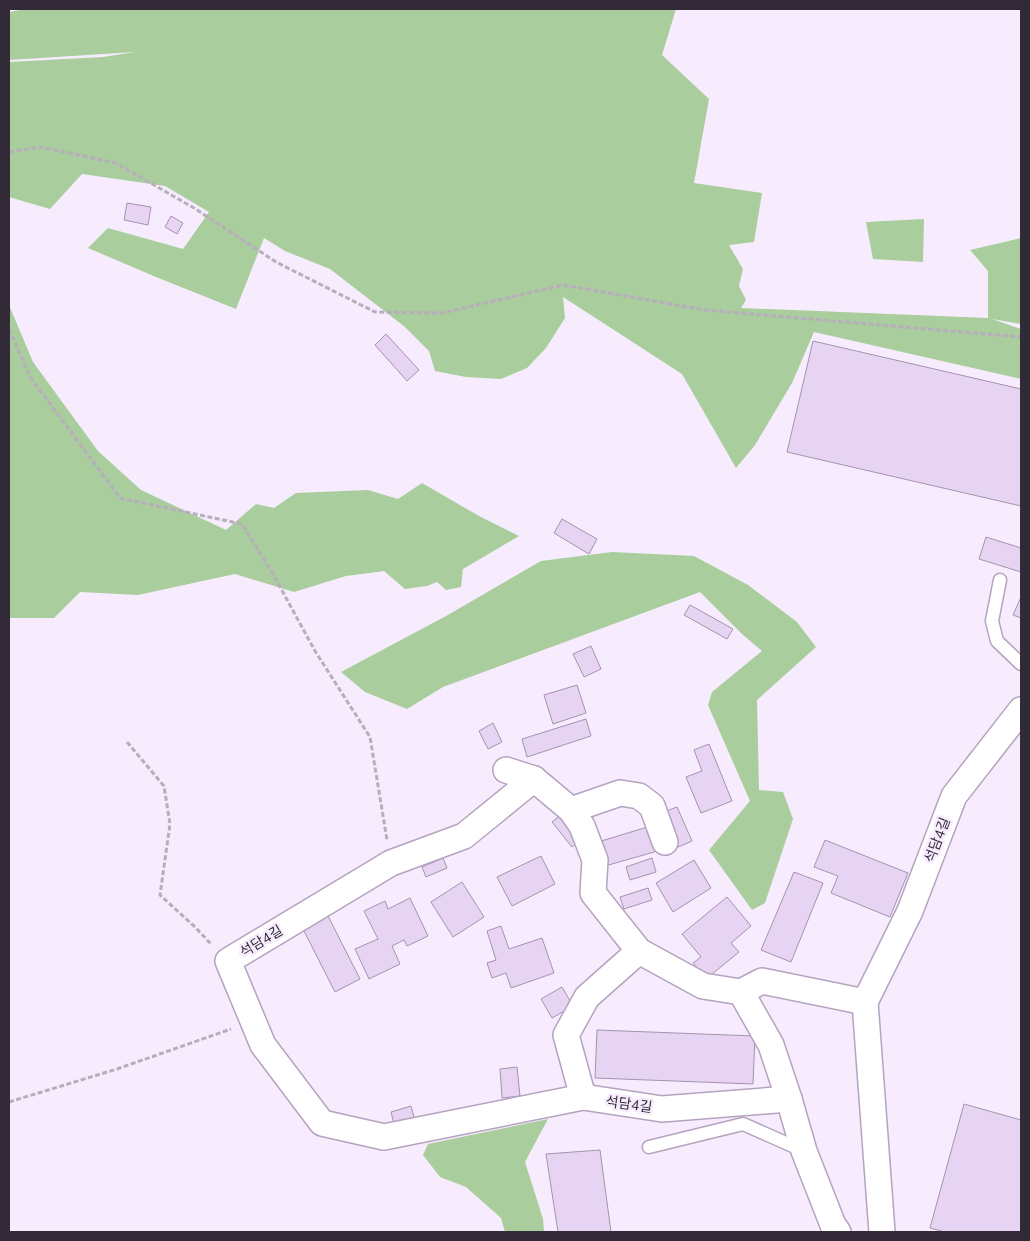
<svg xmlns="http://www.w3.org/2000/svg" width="1030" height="1241" viewBox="0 0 1030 1241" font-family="'Nunito Sans','Noto Sans KR',sans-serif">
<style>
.green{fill:#a9cd9c}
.building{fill:#e7d4f2;stroke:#a493af}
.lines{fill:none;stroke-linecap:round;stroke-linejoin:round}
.lane-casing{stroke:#b5a3bf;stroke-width:15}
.street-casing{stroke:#b5a3bf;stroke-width:28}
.path{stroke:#b7adbd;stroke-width:3;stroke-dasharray:5 2.5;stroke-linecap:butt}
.lane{stroke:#fff;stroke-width:12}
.street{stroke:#fff;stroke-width:25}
.labels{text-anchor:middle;stroke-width:5;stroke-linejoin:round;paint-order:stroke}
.street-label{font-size:14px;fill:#322b37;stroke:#f7ecfe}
</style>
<rect width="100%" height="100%" fill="#f7ecfe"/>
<g class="green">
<polygon points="26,9 676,9 662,55 709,99 694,183 762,193 754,242 729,245 743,269 739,286 746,300 741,308 988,318 988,271 970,250 1021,238 1021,324 992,319 1021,329 1021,379 814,332 792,383 755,445 736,468 682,374 563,297 565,318 546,348 527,368 501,379 466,377 435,371 429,351 405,327 330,269 285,251 264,238 236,309 156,277 88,248 108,228 183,249 209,212 165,186 82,174 50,209 9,197 9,62 103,57 135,52 9,60 9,12"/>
<polygon points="924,219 923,262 873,259 866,222"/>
<polygon points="9,305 33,362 98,451 141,490 226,530 256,504 274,508 296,493 368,490 398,499 422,483 479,516 519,536 463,569 461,587 446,590 437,582 427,586 405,589 384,571 346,576 294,592 235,574 138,595 80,592 54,618 9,618"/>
<polygon points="612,552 694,556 748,585 797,622 816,647 757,700 759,790 783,792 793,819 765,903 752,910 709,850 750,801 708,705 712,692 762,651 742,634 700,592 443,687 407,709 365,692 341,672 446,616 541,561"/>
<polygon points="548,1119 525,1162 543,1219 544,1232 505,1232 501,1218 466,1187 440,1177 423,1155 428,1144"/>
</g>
<g class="building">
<polygon points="127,203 151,207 148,225 124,220"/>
<polygon points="171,216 183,223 177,234 165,227"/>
<polygon points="386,334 419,370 407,381 375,345"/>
<polygon points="813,341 1021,389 1021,506 787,452"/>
<polygon points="562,519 597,539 589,554 554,533"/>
<polygon points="986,537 1021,548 1021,572 979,559"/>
<polygon points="1021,597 1021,618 1013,615"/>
<polygon points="690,605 733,629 727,639 684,615"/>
<polygon points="591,646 601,669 584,677 573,654"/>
<polygon points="577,685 586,713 553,724 544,695"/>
<polygon points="586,719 591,736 527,757 522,739"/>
<polygon points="493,723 502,742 488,749 479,731"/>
<polygon points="709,744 732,801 701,813 686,777 702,771 694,750"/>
<polygon points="677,807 692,841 676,848 661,813"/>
<polygon points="561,815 581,839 572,847 552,822"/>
<polygon points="654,825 661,850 605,866 598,842"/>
<polygon points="825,840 908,873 890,917 831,893 838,876 814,867"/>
<polygon points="541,856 555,884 512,906 497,877"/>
<polygon points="443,858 447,868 426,877 422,867"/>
<polygon points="652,858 656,872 630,880 626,867"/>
<polygon points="694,860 711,888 673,912 656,883"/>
<polygon points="794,872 823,883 791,962 761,950"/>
<polygon points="462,882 484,917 453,937 431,902"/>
<polygon points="648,888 652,900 624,909 620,897"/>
<polygon points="727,897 751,926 731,943 739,952 706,979 693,963 701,957 682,934"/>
<polygon points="410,898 428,936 407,946 404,940 392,946 400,964 369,979 355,949 378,939 364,911 385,901 388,909"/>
<polygon points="328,916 360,979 335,992 303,929"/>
<polygon points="501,926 509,949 542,938 554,973 511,988 506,973 492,978 487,963 496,960 487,931"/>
<polygon points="562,987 573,1006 552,1018 541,999"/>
<polygon points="597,1030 755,1036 753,1084 595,1078"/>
<polygon points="517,1067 520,1096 502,1098 500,1069"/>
<polygon points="964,1104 1021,1120 1021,1232 945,1232 930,1228"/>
<polygon points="411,1106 414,1117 394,1124 391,1112"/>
<polygon points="600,1150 611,1232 558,1232 546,1154"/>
</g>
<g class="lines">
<g class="lane-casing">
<g id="lane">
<polyline points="1000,580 992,621 997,641 1021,664"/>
<polyline points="649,1147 743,1124 804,1151"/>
</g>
</g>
<g class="street-casing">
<g id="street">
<polyline points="506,770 534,779 571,810 582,826 595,860 593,893 639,951 703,986 741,992 771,1045 789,1099 804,1151 833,1225 838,1232"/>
<polyline points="534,779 464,836 391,863 228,961 263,1045 322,1123 384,1137 583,1097 662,1109 789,1099"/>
<polyline points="571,810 620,793 639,796 652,806 665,842"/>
<polyline points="741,992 762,981 865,1002 910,911 954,796 1021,710"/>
<polyline points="865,1002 882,1232"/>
<polyline points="583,1097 566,1035 587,997 639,951"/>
</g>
</g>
<g class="path">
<polyline points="9,152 41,147 116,163 194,208 276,262 375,312 442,313 563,285 705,310 1021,337"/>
<polyline points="9,329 31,378 120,498 242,524 273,574 315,651 370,737 387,840"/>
<polyline points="127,742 164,786 170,824 160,895 195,927 212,945"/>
<polyline points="9,1102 117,1069 231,1029"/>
</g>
<use href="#lane" class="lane"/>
<use href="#street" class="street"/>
</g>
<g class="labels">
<g class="street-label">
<text transform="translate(937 840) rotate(-69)" y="5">석담4길</text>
<text transform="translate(261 941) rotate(-31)" y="5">석담4길</text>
<text transform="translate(629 1104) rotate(8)" y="5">석담4길</text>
</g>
</g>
<rect width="1030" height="1241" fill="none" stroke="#322b37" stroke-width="20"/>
</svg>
